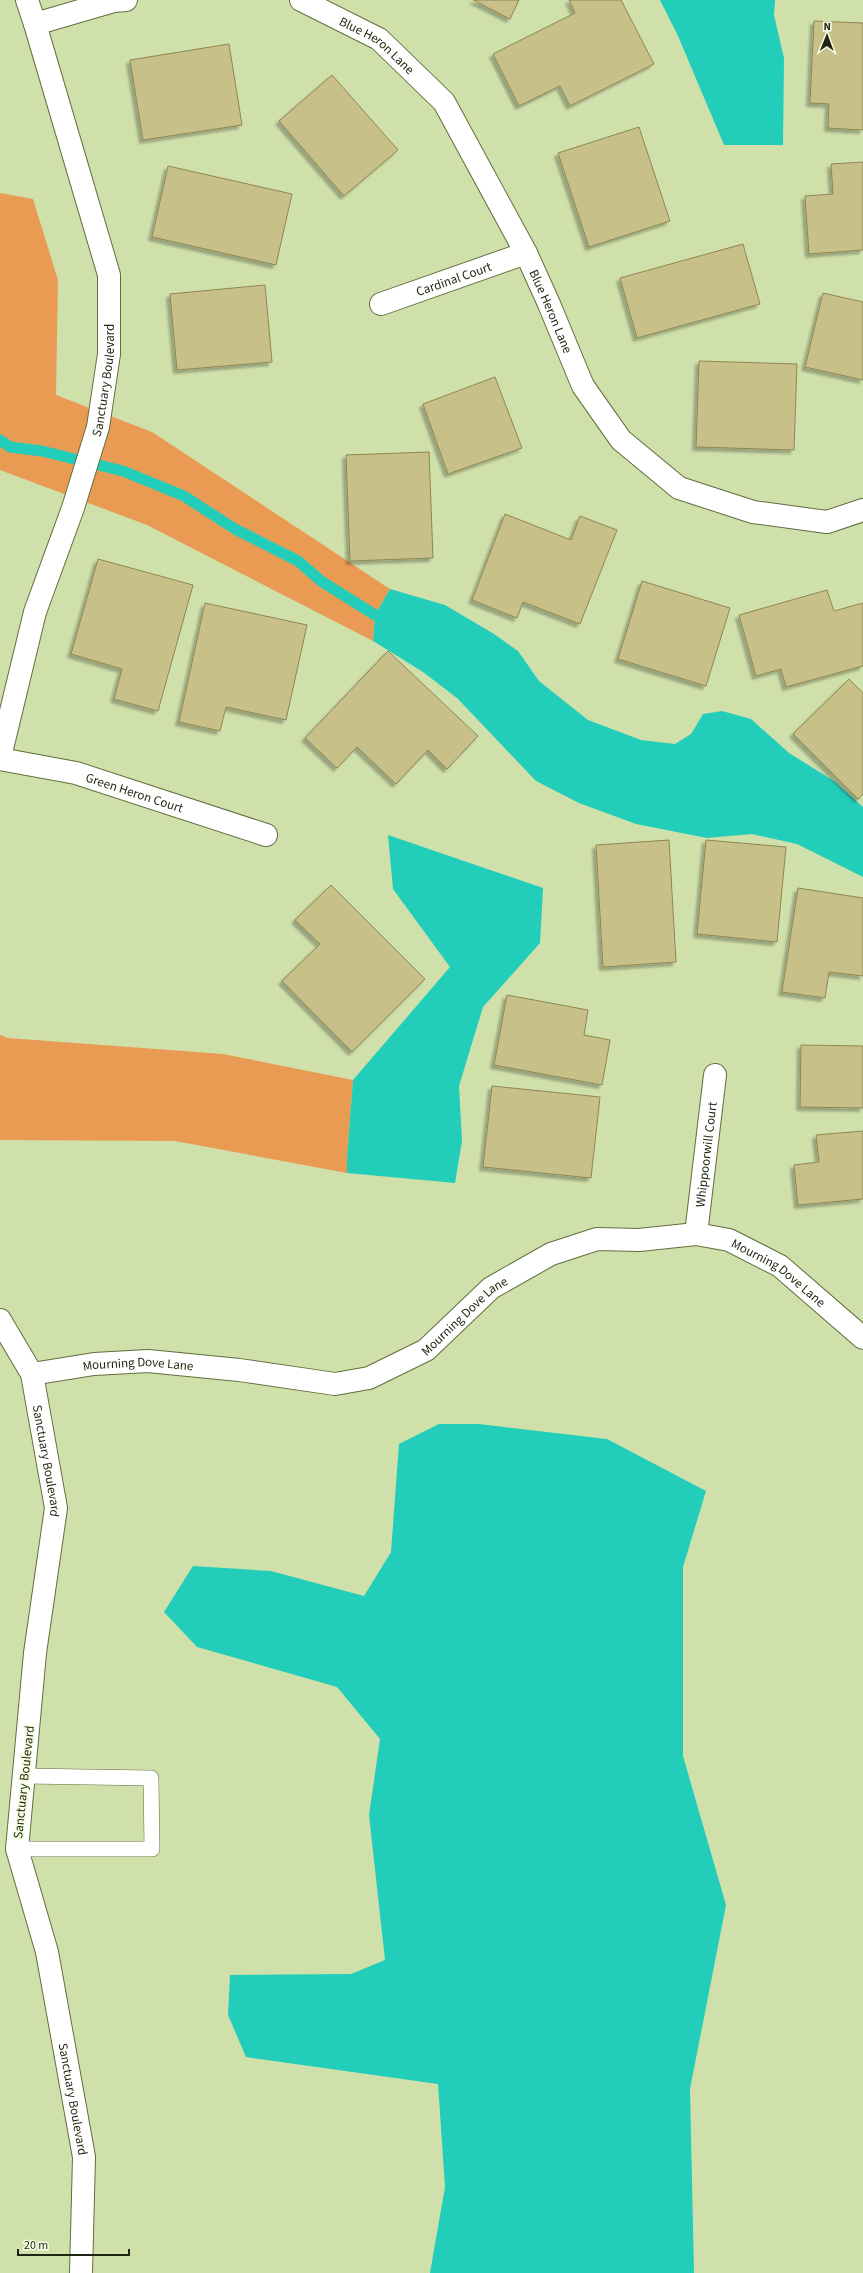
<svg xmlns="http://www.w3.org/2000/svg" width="863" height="2273" viewBox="0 0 863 2273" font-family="'Source Sans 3',sans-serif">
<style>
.green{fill:#ea9b53}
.water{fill:#22ceb9}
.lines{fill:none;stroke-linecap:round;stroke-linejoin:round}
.stream{stroke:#22ceb9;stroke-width:11}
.building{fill:#c7c089;stroke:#8e8652;filter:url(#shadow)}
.lane-casing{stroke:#616e3d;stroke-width:16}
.street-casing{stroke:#616e3d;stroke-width:24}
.lane{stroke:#fff;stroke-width:15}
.street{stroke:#fff;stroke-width:22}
.labels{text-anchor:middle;stroke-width:4;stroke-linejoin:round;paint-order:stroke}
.street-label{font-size:13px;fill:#1f2510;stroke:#f5fde3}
</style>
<defs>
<filter id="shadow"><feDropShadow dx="-3.5" dy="3.5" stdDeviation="1" flood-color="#0004"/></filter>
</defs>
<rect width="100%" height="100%" fill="#d0e0ab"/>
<g class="green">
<polygon points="0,193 33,199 58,280 56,395 152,432 390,589 375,615 373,641 147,525 0,470"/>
<polygon points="0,1035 8,1038 223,1054 353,1080 347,1157 347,1173 175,1141 0,1140"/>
</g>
<g class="water">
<polygon points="660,0 775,0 774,15 784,58 783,145 724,145 678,36"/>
<polygon points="390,589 445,605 494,634 518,651 539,681 588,720 641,740 675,744 691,734 703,714 722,711 751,719 789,753 834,781 863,807 863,877 797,844 752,834 707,838 636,824 579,803 536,781 457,698 423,672 373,641 375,615"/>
<polygon points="388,835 543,888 540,943 483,1007 459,1086 462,1141 455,1183 347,1173 347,1157 353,1080 450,967 393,889"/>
<polygon points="439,1424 479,1424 607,1439 706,1491 683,1567 683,1756 726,1905 690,2089 694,2273 430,2273 445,2187 438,2084 246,2057 228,2015 230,1975 351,1974 385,1960 369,1815 380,1739 337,1687 197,1647 164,1612 193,1566 271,1571 364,1596 391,1552 399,1444"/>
</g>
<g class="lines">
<polyline class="stream" points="0,440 10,447 42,451 123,471 184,496 235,529 298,561 321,581 375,615"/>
</g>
<g class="building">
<polygon points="473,0 519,0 510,19"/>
<polygon points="569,0 621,0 654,64 570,106 560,86 519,106 493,54 575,13"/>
<polygon points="814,21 863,23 863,130 828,128 829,104 810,103"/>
<polygon points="229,44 242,125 143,140 130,60"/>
<polygon points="332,75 398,150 344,196 279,121"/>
<polygon points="639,127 670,221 589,247 558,153"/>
<polygon points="863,162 863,250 809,254 805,196 833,194 831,164"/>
<polygon points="168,166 292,194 276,265 152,237"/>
<polygon points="743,244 760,304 637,338 620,278"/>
<polygon points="265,285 272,362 177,370 170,294"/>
<polygon points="823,293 863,302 863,380 805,367"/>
<polygon points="699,361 797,364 794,450 696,447"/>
<polygon points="495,377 522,448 448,474 423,404"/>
<polygon points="429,452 433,558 350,561 346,455"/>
<polygon points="505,514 571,540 580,516 617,530 580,624 523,602 517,618 472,600"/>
<polygon points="98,559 193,585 158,711 114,699 122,669 71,654"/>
<polygon points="642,581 730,608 706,686 618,659"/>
<polygon points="827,590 834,611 863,603 863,666 786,687 781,669 756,676 739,615"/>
<polygon points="205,603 307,625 286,720 226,707 220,731 179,722"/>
<polygon points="388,651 478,736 447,769 428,750 396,784 357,747 337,768 305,738"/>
<polygon points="849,679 863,693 863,794 858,799 793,734"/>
<polygon points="669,840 676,962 603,967 596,845"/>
<polygon points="706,840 786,847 777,942 697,934"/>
<polygon points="331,885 425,979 352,1052 282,981 320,944 295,920"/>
<polygon points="798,888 863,898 863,976 829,972 825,998 782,992"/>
<polygon points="507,995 588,1010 584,1035 610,1040 602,1085 494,1065"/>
<polygon points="801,1045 863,1046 863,1108 800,1107"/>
<polygon points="492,1086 600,1097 591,1178 483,1167"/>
<polygon points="863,1131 863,1199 798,1205 794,1165 819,1162 816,1135"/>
</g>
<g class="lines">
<g class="lane-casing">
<polyline id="lane" points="17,1849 152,1849 151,1778 24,1776"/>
</g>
<g class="street-casing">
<g id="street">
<path id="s1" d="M301,0L379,39L444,102L526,253L549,304L583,386L621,440L679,488L753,512L827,522L863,510"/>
<polyline points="35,24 114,1 126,0"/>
<path id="s2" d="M381,304L526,253"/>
<path id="s3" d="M0,757L35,612L73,508L98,427L109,354V275L35,24L27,0"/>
<path id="s4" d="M0,759L76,773L266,835"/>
<path id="s5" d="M696,1234L715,1075"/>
<path id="s6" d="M0,1320L32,1374L56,1508L35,1653L17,1849L47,1952L84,2157L81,2273"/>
<path id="s7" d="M32,1374L94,1364L148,1361L239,1370L335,1384L369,1378L426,1350L491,1288L551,1254L597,1239L639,1240L696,1234L729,1240L780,1266L863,1338"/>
</g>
</g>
<use href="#lane" class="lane"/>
<use href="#street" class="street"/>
</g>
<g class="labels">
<g class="street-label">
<text dy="5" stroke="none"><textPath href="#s1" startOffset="89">Blue Heron Lane</textPath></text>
<text dy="5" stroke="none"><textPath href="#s2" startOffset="77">Cardinal Court</textPath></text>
<text dy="5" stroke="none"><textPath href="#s1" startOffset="413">Blue Heron Lane</textPath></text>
<text dy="5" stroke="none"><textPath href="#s3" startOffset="392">Sanctuary Boulevard</textPath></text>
<text dy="5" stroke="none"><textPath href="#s4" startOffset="139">Green Heron Court</textPath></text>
<text dy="5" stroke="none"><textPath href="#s5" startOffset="80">Whippoorwill Court</textPath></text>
<text dy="5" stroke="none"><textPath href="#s7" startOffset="803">Mourning Dove Lane</textPath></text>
<text dy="5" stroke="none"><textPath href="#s7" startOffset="455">Mourning Dove Lane</textPath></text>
<text dy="5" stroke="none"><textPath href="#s7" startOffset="107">Mourning Dove Lane</textPath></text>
<text dy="5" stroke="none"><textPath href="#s6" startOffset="151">Sanctuary Boulevard</textPath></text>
<text transform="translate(23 1782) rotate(-84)" y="5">Sanctuary Boulevard</text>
<text dy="5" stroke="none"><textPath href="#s6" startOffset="799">Sanctuary Boulevard</textPath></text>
</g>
</g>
<g transform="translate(827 36) rotate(1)" stroke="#f5fde3" stroke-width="3" paint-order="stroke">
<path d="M0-3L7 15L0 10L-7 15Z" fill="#1f2510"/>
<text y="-6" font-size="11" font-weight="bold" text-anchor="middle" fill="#1f2510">N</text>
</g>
<path d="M18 2249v6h111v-6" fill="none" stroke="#1f2510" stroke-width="2"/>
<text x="24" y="2249" font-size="12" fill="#1f2510" stroke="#f5fde3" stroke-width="3" paint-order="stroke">20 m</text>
</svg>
